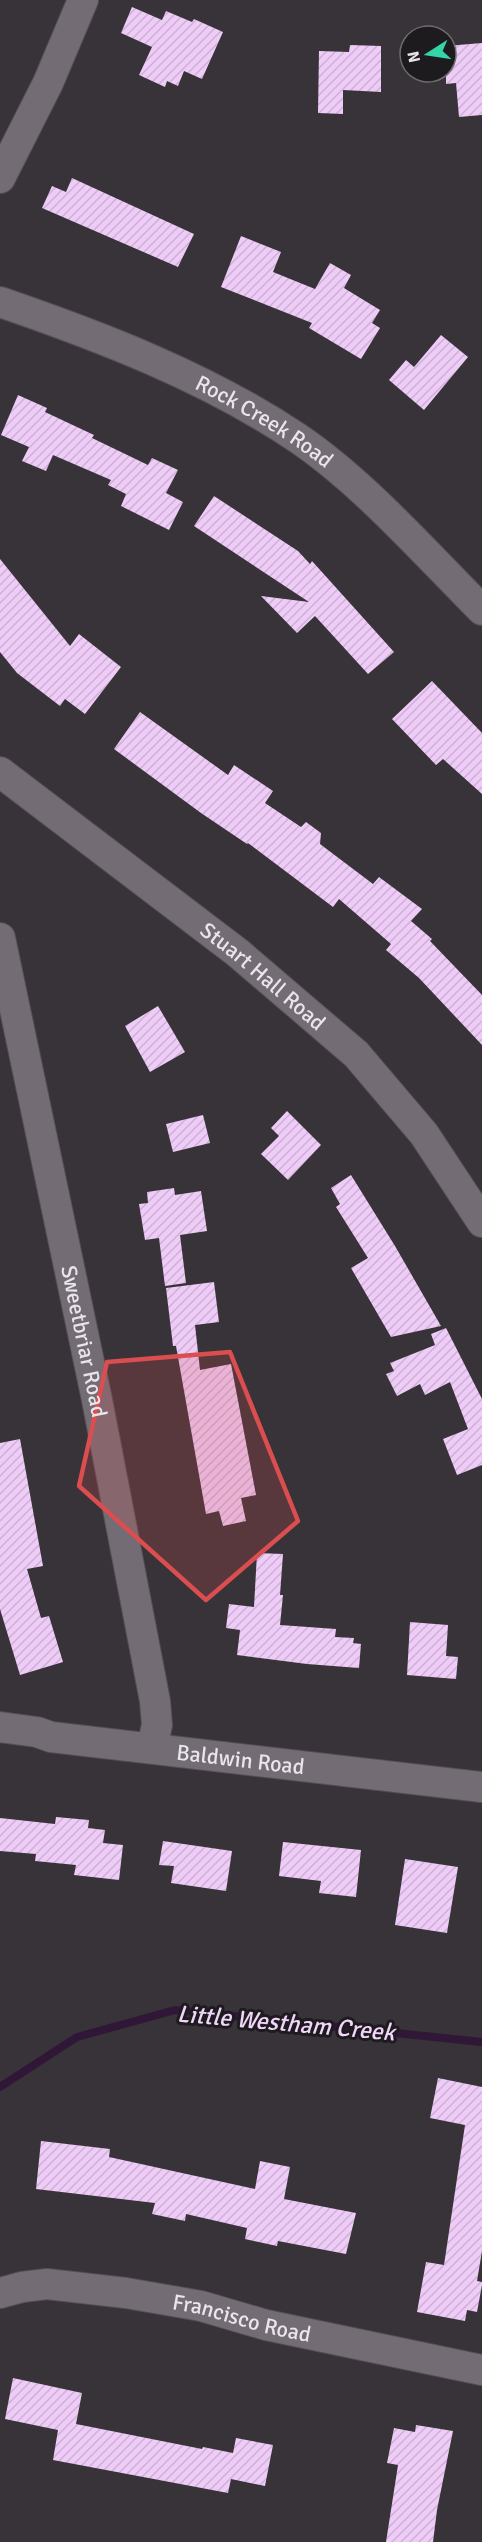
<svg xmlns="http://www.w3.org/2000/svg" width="482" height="2542" viewBox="0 0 482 2542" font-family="Signika,sans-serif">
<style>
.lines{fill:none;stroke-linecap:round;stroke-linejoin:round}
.stream{stroke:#301637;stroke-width:8}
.building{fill:url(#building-hatch)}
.street-casing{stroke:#544e55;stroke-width:32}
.street{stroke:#736c75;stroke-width:30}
.marked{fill:#da4e4f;fill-opacity:0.2;stroke:#da4e4f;stroke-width:4.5;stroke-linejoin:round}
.labels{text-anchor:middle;stroke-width:6;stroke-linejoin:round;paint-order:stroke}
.street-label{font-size:22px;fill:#e9e5ea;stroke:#1d1b1e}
.water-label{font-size:24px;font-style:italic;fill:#f2d5fa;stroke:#1d1b1e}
</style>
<defs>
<pattern id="building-hatch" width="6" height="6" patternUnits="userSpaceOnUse" patternTransform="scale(1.5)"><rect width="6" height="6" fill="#eeccf7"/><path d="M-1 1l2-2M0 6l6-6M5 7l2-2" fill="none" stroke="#ccb1d4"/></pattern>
</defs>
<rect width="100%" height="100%" fill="#383239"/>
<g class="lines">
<polyline class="stream" points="0,2087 77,2037 175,2010 482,2042"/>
</g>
<g class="building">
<polygon points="132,7 162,20 166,11 192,22 194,19 223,32 202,79 184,71 178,86 167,81 165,87 139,75 152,47 121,33"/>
<polygon points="482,43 482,115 459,117 456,83 446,84 446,46"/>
<polygon points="350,45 381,46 381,92 343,90 343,114 318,113 319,51 349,52"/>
<polygon points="72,178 194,234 178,267 42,208 52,186 66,192"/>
<polygon points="241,236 281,252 273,272 315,289 330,263 351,275 344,288 380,310 372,323 380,328 361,359 309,328 312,323 221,287"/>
<polygon points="441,335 468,357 424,410 389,380 406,360 414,367"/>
<polygon points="18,395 47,408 45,412 94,435 92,438 148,465 152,458 178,470 166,493 183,502 169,530 121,506 126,494 108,485 111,480 53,455 46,471 22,461 29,447 1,435"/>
<polygon points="214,496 298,551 310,564 312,561 394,652 368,674 315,616 297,633 261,596 309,602 194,526"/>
<polygon points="0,559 70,646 79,634 121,667 85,714 65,699 60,706 17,673 0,652"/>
<polygon points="432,681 482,733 482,794 443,759 436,765 392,719"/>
<polygon points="140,712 228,775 234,765 273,791 265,803 301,827 306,822 321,833 320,844 373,884 379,877 422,909 411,921 432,939 430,941 482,995 482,1045 419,978 386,950 391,944 339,899 333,907 248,843 247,844 201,813 114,749"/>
<polygon points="158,1006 185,1052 150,1072 125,1026"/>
<polygon points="287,1111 321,1145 288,1180 261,1154 279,1136 271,1128"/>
<polygon points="203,1115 210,1143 173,1152 166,1124"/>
<polygon points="351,1175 395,1246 441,1326 391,1337 351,1268 368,1258 336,1207 340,1204 331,1188"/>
<polygon points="174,1188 175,1195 201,1191 207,1231 180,1235 186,1283 165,1286 159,1238 145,1240 139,1204 148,1203 147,1192"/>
<polygon points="214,1282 219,1322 195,1325 200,1370 231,1364 256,1495 241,1498 246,1521 223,1526 219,1511 206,1514 176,1346 173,1346 166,1288"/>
<polygon points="446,1328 482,1399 482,1465 457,1475 443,1439 468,1429 450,1382 425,1395 420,1384 397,1396 386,1374 394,1371 390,1363 435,1345 431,1334"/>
<polygon points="20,1439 43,1566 27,1569 41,1618 49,1616 63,1662 20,1675 0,1609 0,1443"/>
<polygon points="257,1553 283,1554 280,1595 283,1595 280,1625 336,1629 335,1637 354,1638 353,1643 361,1644 359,1668 307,1664 237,1655 240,1630 226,1628 229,1604 254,1607"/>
<polygon points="410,1622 448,1625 446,1656 458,1657 456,1679 407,1675"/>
<polygon points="56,1817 89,1820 88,1828 105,1830 103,1843 123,1845 119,1880 74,1875 76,1865 35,1861 36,1854 0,1851 0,1818 55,1824"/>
<polygon points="163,1841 232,1851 226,1891 171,1883 174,1866 159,1865"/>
<polygon points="283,1842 361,1850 356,1897 319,1893 321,1881 279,1876"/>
<polygon points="405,1859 458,1867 447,1933 395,1925"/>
<polygon points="438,2078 482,2087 482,2251 477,2281 482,2282 482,2285 477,2312 467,2310 465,2321 417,2312 426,2262 444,2265 465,2125 430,2118"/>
<polygon points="41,2141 110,2149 109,2157 255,2189 260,2161 290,2167 284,2199 356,2213 346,2254 278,2241 277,2246 245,2239 247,2228 186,2214 185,2221 152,2214 155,2203 36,2189"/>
<polygon points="13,2378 82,2393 76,2424 202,2449 203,2447 233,2453 236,2438 273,2445 265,2486 231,2479 228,2493 53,2460 58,2430 5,2419"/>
<polygon points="416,2425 453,2431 437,2510 433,2542 386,2542 398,2465 387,2463 394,2428 415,2432"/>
</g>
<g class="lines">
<g class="street-casing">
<g id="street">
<polyline points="0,178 48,83 83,0"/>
<path id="s1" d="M0,302C102,337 206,377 296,437C362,481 426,554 482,610"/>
<path id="s2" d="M0,772L238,953L356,1054L424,1134L482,1222"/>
<path id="s3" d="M0,938L97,1400L155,1701L157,1725L152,1748"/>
<path id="s4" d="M0,1727L37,1732L51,1737L482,1787"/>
<path id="s5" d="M0,2293L22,2287L47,2284L126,2293L201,2306L266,2325L482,2370"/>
</g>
</g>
<use href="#street" class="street"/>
</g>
<path class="marked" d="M230,1352L298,1521L206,1600L79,1486L107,1362Z"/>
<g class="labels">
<g class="street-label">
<text dy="8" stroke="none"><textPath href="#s1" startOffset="291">Rock Creek Road</textPath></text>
<text dy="8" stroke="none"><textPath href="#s2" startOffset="333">Stuart Hall Road</textPath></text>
<text dy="8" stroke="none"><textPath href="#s3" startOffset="412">Sweetbriar Road</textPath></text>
<text dy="8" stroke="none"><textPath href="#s4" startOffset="243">Baldwin Road</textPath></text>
<text dy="8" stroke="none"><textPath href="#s5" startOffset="246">Francisco Road</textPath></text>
</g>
<g class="water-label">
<text transform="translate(286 2023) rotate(5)" y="8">Little Westham Creek</text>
</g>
</g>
<g transform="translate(428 54) rotate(258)"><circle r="28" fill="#1d1b1e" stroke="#6f6c70" stroke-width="1.5"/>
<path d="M0-4.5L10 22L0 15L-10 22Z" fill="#33d4a8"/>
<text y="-9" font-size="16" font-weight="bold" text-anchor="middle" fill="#e9e5ea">N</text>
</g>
</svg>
